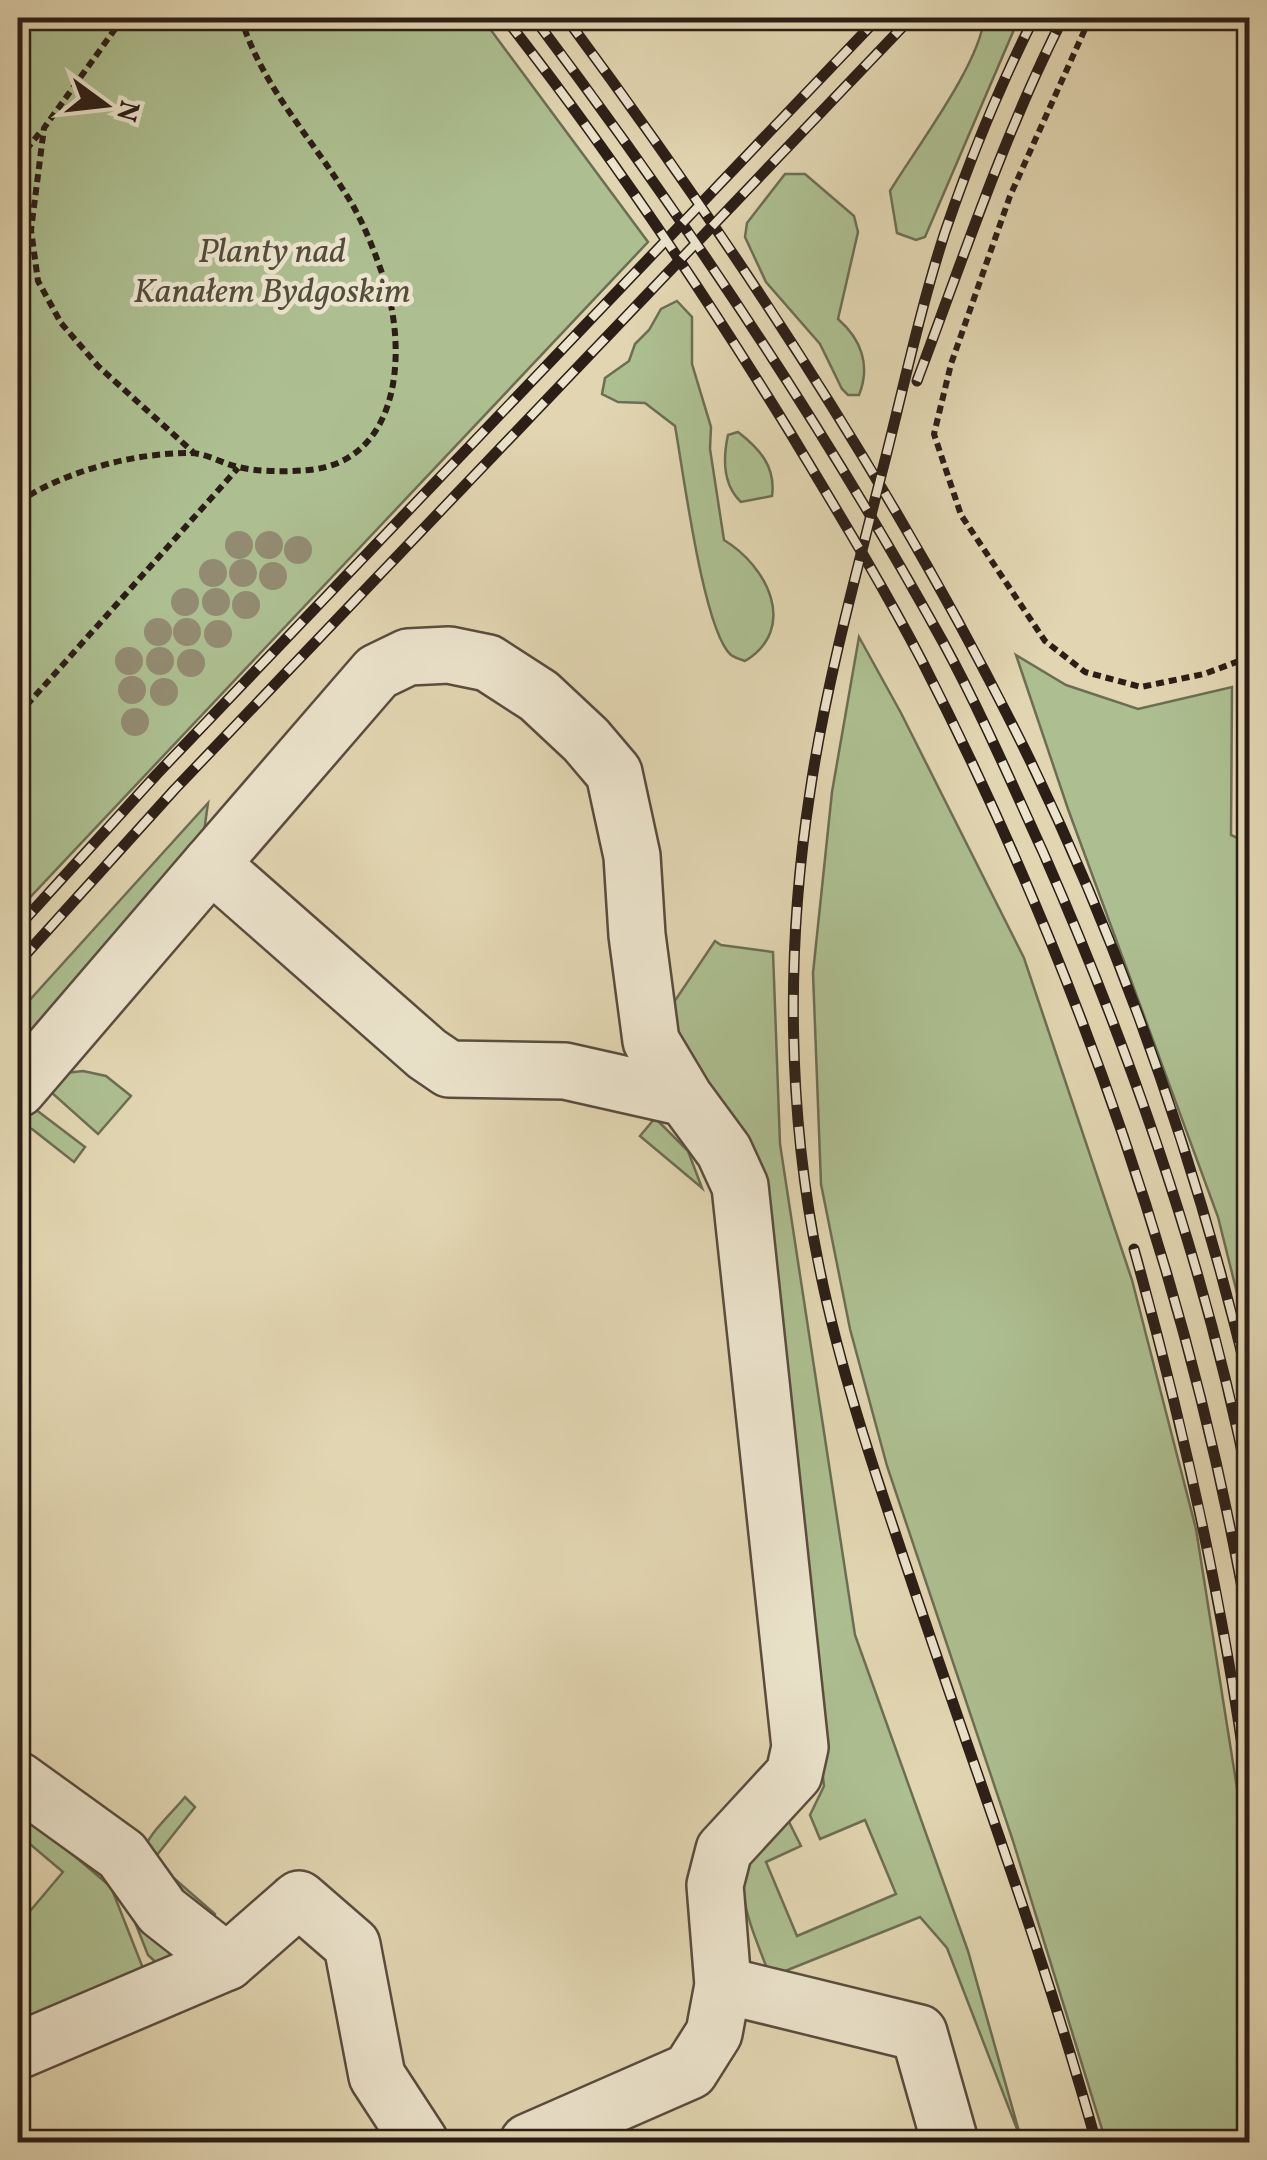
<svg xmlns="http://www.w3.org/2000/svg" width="1267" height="2160" viewBox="0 0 1267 2160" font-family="Vollkorn,serif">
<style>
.green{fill:#adbf91;stroke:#6c6e54;stroke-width:2.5}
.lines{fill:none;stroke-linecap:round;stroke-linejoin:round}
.minor-casing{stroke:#594c3e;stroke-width:60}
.path{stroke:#2b1e17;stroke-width:6;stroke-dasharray:8 5;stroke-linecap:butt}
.minor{stroke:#ece4cd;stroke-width:55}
.rail-casing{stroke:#2b1e17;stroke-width:11}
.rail{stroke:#ece4cd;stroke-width:8;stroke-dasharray:22;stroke-linecap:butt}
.tree{fill:#938b71}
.labels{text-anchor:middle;stroke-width:9;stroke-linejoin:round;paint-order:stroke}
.park-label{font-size:35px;font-style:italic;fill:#524e3c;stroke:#ece4cd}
</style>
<rect width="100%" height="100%" fill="#e2d6b2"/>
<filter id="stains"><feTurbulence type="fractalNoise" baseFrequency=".002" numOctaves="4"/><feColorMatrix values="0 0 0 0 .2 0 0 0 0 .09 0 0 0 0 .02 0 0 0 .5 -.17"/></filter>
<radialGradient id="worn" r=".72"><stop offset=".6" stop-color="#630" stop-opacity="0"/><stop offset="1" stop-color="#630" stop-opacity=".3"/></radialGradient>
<g class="green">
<polygon points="18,18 482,18 648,242 18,910"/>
<path d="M984,18H1019L925,237L916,240L897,233L890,191C916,148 980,64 984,18Z"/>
<path d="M785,174H805L854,216L858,232L838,319C861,339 871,365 859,395H848L842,389L820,344L766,282L745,237L747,223Z"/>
<path d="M677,301L692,317V364L711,427L710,449L724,540C767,566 799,628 745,661C742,660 734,657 731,655C703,630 683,469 675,426L645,403L618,402L602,394L605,378L629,361L635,344L649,330L661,309Z"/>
<path d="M738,432C760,449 776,467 772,496L741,502C723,485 723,458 728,435Z"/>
<polygon points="859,637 901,713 1024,958 1132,1280 1196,1529 1243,1826 1250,1911 1249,2142 1106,2142 1013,1841 887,1466 850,1329 821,1184 813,973 832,792"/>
<polygon points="1016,655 1066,685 1138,709 1232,687 1231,835 1250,844 1249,1341 1218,1217 1068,809"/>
<polygon points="208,803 202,846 18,1066 18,1013"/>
<path d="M715,941L721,945L773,952L780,1144L855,1635L968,1951L1022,2142L947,1948L920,1917L770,1977C755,1933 723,1878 761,1837C767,1831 781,1826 789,1822L801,1846L766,1862L797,1936L896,1894L865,1820L820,1839L810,1815L824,1786L756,1200L666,1014Z"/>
<polygon points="83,1071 106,1076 131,1096 98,1134 52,1093 51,1084 66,1073"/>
<polygon points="35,1109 85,1147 74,1162 32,1129 25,1128 24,1113"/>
<polygon points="655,1118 688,1151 702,1188 640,1136"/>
<path d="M185,1797L195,1807L153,1860L215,1914L212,1920L231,1936L276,1881C282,1914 252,1938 224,1948C204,1932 133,1874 145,1847C153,1829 173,1812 185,1797Z"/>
<polygon points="18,1808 111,1887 150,1986 18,2040 18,1912 25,1917 63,1872 18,1834"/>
<polygon points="125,1897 190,1963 166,1972 148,1955"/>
</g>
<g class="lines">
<g class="minor-casing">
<g id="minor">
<polyline points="18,1089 211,864"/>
<polyline points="18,1780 122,1855 162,1911 227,1962"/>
<polyline points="723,1985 919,2033 950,2142"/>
<polyline points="18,2051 227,1962 299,1899 352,1945 377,2076 420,2142"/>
<polyline points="528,2142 690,2071 714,2033 723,1985 715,1885 724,1850 794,1774 800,1747 740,1186 724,1151 685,1098 651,1041 637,935 632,856 614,773 586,740 539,696 488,663 449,655 408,657 377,672 211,864 427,1054 449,1069 565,1071 685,1098"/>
</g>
</g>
<g class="path">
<polyline points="123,18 44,128 31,230 38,281 61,323 98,366 193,452"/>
<polyline points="1090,18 1010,196 951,364 934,434 961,515 1045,641 1085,672 1141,687 1204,674 1250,657"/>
<polyline points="18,160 42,130"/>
<path d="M18,502C66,471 133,453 190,453C205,453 220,462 234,466C256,472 286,472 309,470C401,461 407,351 385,282C376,255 364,223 349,199C312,138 262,87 241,18"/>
<polyline points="18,715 238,468"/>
</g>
<use href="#minor" class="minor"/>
<g class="rail-casing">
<g id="rail">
<path d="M505,18C608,150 703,291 791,434C836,509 882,584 922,661C1077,965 1193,1296 1250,1633"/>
<path d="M534,18C683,216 823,425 943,642C980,710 1011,782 1043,852C1133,1057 1207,1271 1250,1491"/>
<path d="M566,18C735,246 900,497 1026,752C1124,953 1198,1169 1250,1387"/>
<path d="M1034,18C999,87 970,159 945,232C920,309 903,390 883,468C856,575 826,683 810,792C786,948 787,1111 819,1266C840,1371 875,1473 909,1574C972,1763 1043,1951 1096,2142"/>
<path d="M917,381C963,259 1004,134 1063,18"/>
<polyline points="18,927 157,774 878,18"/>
<polyline points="18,963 175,789 911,18"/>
<path d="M1134,1249C1185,1432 1226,1615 1250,1803"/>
</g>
</g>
<use href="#rail" class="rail"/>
</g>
<g class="tree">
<circle cx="239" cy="545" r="14"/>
<circle cx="269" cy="545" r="14"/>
<circle cx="298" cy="550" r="14"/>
<circle cx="213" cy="573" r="14"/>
<circle cx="243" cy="573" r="14"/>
<circle cx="273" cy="576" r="14"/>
<circle cx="185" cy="602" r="14"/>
<circle cx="216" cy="602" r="14"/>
<circle cx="246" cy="605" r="14"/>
<circle cx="158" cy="632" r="14"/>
<circle cx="187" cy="632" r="14"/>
<circle cx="218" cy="634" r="14"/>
<circle cx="129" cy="661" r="14"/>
<circle cx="160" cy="661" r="14"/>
<circle cx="191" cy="663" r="14"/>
<circle cx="132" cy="690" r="14"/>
<circle cx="164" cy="692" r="14"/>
<circle cx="135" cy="722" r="14"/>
</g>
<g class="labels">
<g class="park-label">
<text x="272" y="262">Planty nad<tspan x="272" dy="40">Kanałem Bydgoskim</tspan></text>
</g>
</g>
<rect width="1267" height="2160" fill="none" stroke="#e2d6b2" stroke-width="60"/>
<rect x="20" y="20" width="1227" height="2120" fill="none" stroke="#2b1e17" stroke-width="5"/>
<rect x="30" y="30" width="1207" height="2100" fill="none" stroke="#2b1e17" stroke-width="2.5"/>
<g transform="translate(105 105) rotate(105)" stroke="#ece4cd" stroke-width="8" paint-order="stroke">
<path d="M0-8L18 38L0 25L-18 38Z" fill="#2b1e17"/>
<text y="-15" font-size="28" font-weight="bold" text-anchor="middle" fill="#2b1e17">N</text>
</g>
<rect width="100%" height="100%" filter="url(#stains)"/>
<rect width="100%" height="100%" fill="url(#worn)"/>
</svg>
